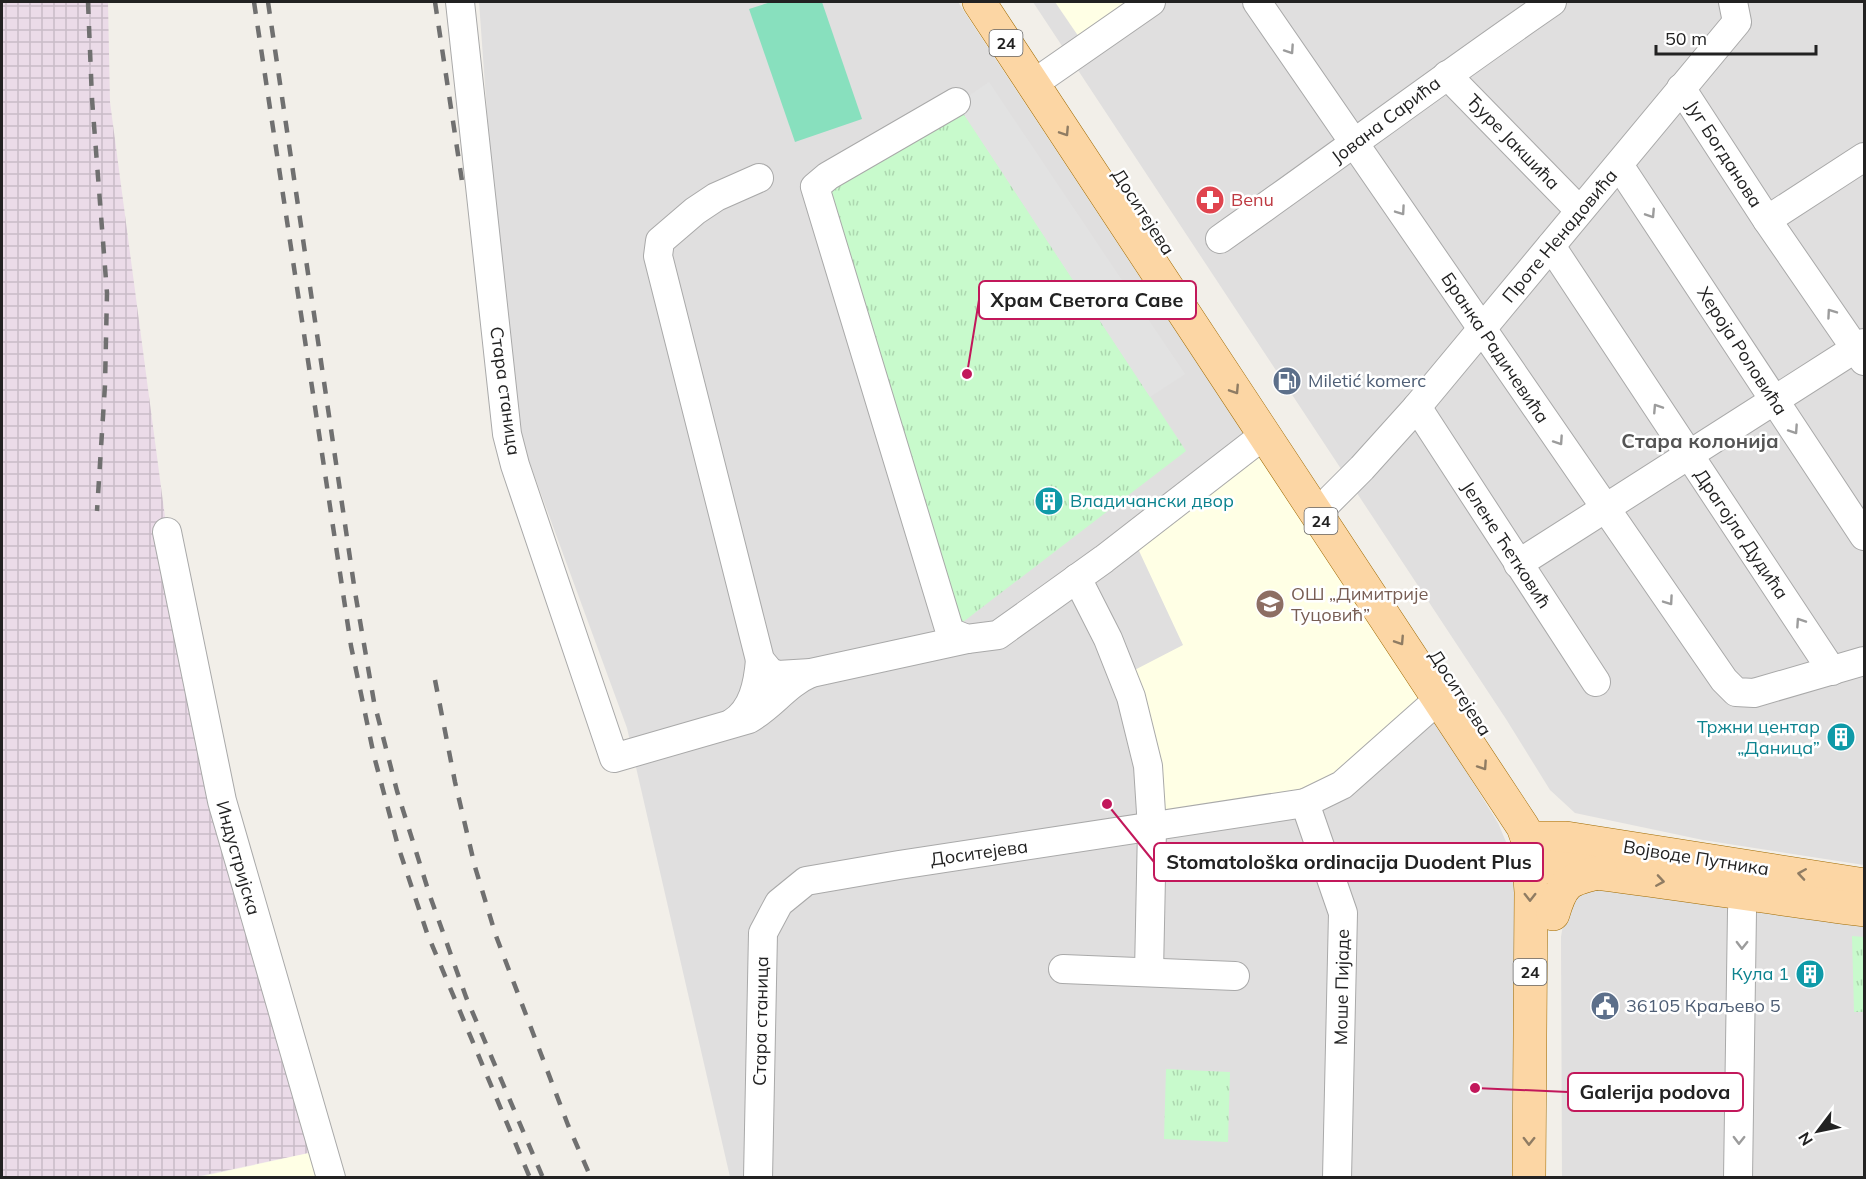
<svg xmlns="http://www.w3.org/2000/svg" width="1866" height="1179" viewBox="0 0 1866 1179" font-family="Mulish,sans-serif">
<style>
.residential{fill:#e0dfdf}
.industrial{fill:url(#industrial-grid)}
.education{fill:#ffffe5}
.park{fill:url(#park-tufts)}
.pitch{fill:#88e0be}
.parking{fill:#e2e2e2}
.lines{fill:none;stroke-linecap:round;stroke-linejoin:round}
.minor-casing{stroke:#a9a9a9;stroke-width:30}
.major-casing{stroke:#a06b00;stroke-width:34}
.minor{stroke:#fff;stroke-width:28}
.major{stroke:#fcd6a4;stroke-width:33}
.rail{stroke:#707070;stroke-width:4.5;stroke-dasharray:12 12;stroke-linecap:butt}
.oneway{stroke:#9c9c9c}
.oneway2{stroke:#8f7c63}
.labels{text-anchor:middle;stroke-width:5;stroke-linejoin:round;paint-order:stroke}
.shield{fill:#fff;stroke:#646464;stroke-width:1.5}
.shield-label{font-size:16px;font-weight:bold;fill:#222}
.street-label{font-size:18px;fill:#222;stroke:#fff}
.health-label{font-size:18px;fill:#be3a42;stroke:#fff;text-anchor:start}
.service-label{font-size:18px;fill:#4e5e75;stroke:#fff;text-anchor:start}
.culture-label{font-size:18px;fill:#0d838f;stroke:#fff;text-anchor:end}
.education-label{font-size:18px;fill:#785e54;stroke:#fff;text-anchor:start}
.neighbourhood-label{font-size:20px;font-weight:bold;fill:#555;stroke:#fff}
.leader{fill:none;stroke:#c2185b;stroke-width:2}
.callout-dot{fill:#c2185b;stroke:#fff;stroke-width:2}
.callout{fill:#fff;stroke:#c2185b;stroke-width:2}
.callout-label{font-size:20px;text-anchor:middle;font-weight:bold;fill:#222}
</style>
<defs>
<pattern id="industrial-grid" width="8" height="8" patternUnits="userSpaceOnUse" patternTransform="scale(1.5)"><rect width="8" height="8" fill="#ebdbe8"/><path d="M0 4h8M4 0v8" fill="none" stroke="#c9bcc7"/></pattern>
<pattern id="park-tufts" width="24" height="20" patternUnits="userSpaceOnUse" patternTransform="scale(1.5)"><rect width="24" height="20" fill="#c8facc"/><path d="M3 7l-1-3M5 7V3M7 7l1-3M15 17l-1-3M17 17v-4M19 17l1-3" fill="none" stroke="#acd6af"/></pattern>
</defs>
<rect width="100%" height="100%" fill="#f2efe9"/>
<g class="residential">
<polygon points="479,2 958,2 1453,750 1498,823 1515,863 1515,1177 730,1177 627,728 522,442 498,265"/>
<polygon points="1033,2 1864,2 1864,865 1703,840 1575,813 1550,790 1506,719"/>
<polygon points="1590,888 1864,923 1864,1177 1562,1178 1561,937 1567,901"/>
</g>
<polygon class="industrial" points="2,2 108,2 110,102 167,532 323,1150 195,1177 2,1178"/>
<g class="education">
<polygon points="1055,2 1140,2 1083,43"/>
<polygon points="1264,435 1439,699 1342,785 1152,828 1123,676 1183,645 1133,538"/>
<polygon points="323,1150 331,1178 195,1178"/>
</g>
<g class="park">
<polygon points="956,102 1186,451 950,632 815,187"/>
<polygon points="1852,936 1864,937 1864,1012 1854,1012"/>
<polygon points="1166,1069 1230,1072 1228,1142 1164,1139"/>
</g>
<polygon class="pitch" points="771,2 822,2 862,119 795,142 749,9"/>
<polygon class="parking" points="989,82 1185,374 1150,397 957,104"/>
<g class="lines">
<g class="minor-casing">
<g id="minor">
<path d="M460,2L507,434L515,465L614,758L749,719C772,706 786,684 811,673"/>
<polyline points="1257,2 1724,680 1736,692 1754,693 1864,661"/>
<polyline points="1447,75 1579,210"/>
<polyline points="1033,84 1151,2"/>
<polyline points="1681,88 1767,220 1864,361"/>
<polyline points="956,102 828,176 815,187 950,632 967,639 998,635 1104,559 1264,435"/>
<polyline points="1619,165 1864,536"/>
<polyline points="759,178 716,197 695,211 660,241 658,256 760,660 770,672 778,675 811,673 967,639"/>
<polyline points="1767,220 1864,157"/>
<path d="M1220,239C1331,161 1440,79 1552,2"/>
<polyline points="1551,246 1832,671"/>
<polyline points="1417,407 1596,682"/>
<polyline points="1316,514 1362,468 1417,407 1737,22 1733,2"/>
<polyline points="167,532 222,801 331,1178"/>
<polyline points="1518,564 1864,343"/>
<polyline points="1077,578 1108,639 1131,697 1148,766 1152,828 1149,972"/>
<path d="M732,723C753,710 758,684 760,660"/>
<polyline points="1305,803 1343,913 1337,1178"/>
<polyline points="1063,969 1235,976"/>
<polyline points="758,1178 763,933 779,903 806,881 899,865 1305,803 1342,785 1439,699"/>
<polyline points="1738,1178 1742,911 1745,870"/>
</g>
</g>
<g class="major-casing">
<g id="major">
<polyline points="979,2 1523,827 1527,838 1531,892 1529,1178"/>
<polyline points="1527,838 1566,838 1864,885"/>
<path d="M1530,865C1642,877 1753,896 1864,910"/>
<path d="M1553,914C1563,880 1569,880 1601,872"/>
</g>
</g>
<use href="#minor" class="minor"/>
<use href="#major" class="major"/>
<g class="rail">
<polyline points="88,2 92,99 107,293 105,385 97,511"/>
<polyline points="254,2 351,646 374,756 398,846 427,933 530,1178"/>
<polyline points="268,2 355,592 374,702 397,791 430,896 466,997 543,1178"/>
<polyline points="435,2 462,181"/>
<polyline points="435,680 455,782 475,867 496,936 568,1125 591,1178"/>
</g>
</g>
<defs><path id="oneway-chevron" d="M-2-3.5L2.5 0L-2 3.5" fill="none" stroke-width="1.6" stroke-linecap="round" stroke-linejoin="round" transform="scale(1.5)"/></defs>
<g class="oneway">
<use href="#oneway-chevron" transform="translate(1290 50) rotate(56)"/>
<use href="#oneway-chevron" transform="translate(1401 211) rotate(55)"/>
<use href="#oneway-chevron" transform="translate(1651 214) rotate(57)"/>
<use href="#oneway-chevron" transform="translate(1831 313) rotate(-125)"/>
<use href="#oneway-chevron" transform="translate(1657 408) rotate(-123)"/>
<use href="#oneway-chevron" transform="translate(1794 430) rotate(56)"/>
<use href="#oneway-chevron" transform="translate(1559 441) rotate(56)"/>
<use href="#oneway-chevron" transform="translate(1669 601) rotate(55)"/>
<use href="#oneway-chevron" transform="translate(1800 622) rotate(-124)"/>
<use href="#oneway-chevron" transform="translate(1742 945) rotate(91)"/>
<use href="#oneway-chevron" transform="translate(1739 1140) rotate(91)"/>
</g>
<g class="oneway2">
<use href="#oneway-chevron" transform="translate(1065 132) rotate(57)"/>
<use href="#oneway-chevron" transform="translate(1235 390) rotate(57)"/>
<use href="#oneway-chevron" transform="translate(1400 641) rotate(57)"/>
<use href="#oneway-chevron" transform="translate(1483 766) rotate(56)"/>
<use href="#oneway-chevron" transform="translate(1802 874) rotate(-171)"/>
<use href="#oneway-chevron" transform="translate(1660 881) rotate(9)"/>
<use href="#oneway-chevron" transform="translate(1530 897) rotate(90)"/>
<use href="#oneway-chevron" transform="translate(1529 1141) rotate(91)"/>
</g>
<defs>
<g id="pharmacy-disc" transform="scale(1.5)"><circle r="9.5" fill="#e0444e" stroke="#fff"/><path d="M-2-6h4v4h4v4h-4v4h-4v-4h-4v-4h4Z" fill="#fff"/></g>
<g id="fuel-disc" transform="scale(1.5)"><circle r="9.5" fill="#5c6f8a" stroke="#fff"/><path d="M-5.5-6h7V0h2V4h1.3V-2.5L3-4.5l.8-.8L6-3V5H2.5V1h-1V6h-7ZM-4.2-4.7v3.2H.2V-4.7Z" fill="#fff"/></g>
<g id="building-disc" transform="scale(1.5)"><circle r="9.5" fill="#0f9aa8" stroke="#fff"/><path d="M-4-6H4V6H1V3H-1V6H-4ZM-2.5-4.3h1.7v1.8h-1.7ZM.8-4.3h1.7v1.8H.8ZM-2.5-1h1.7V.8h-1.7ZM.8-1h1.7V.8H.8Z" fill="#fff"/></g>
<g id="school-disc" transform="scale(1.5)"><circle r="9.5" fill="#8d6e63" stroke="#fff"/><path d="M0-5L7-2L0 1L-7-2ZM-4 1L0 2.5L4 1V4Q0 6-4 4Z" fill="#fff"/></g>
<g id="civic-disc" transform="scale(1.5)"><circle r="9.5" fill="#5c6f8a" stroke="#fff"/><path d="M-.6-6.5H3V-4.5H.6V-3L4-1V1h2V6H-6V1h2V-1L-.6-3ZM-1.2 2.5V6h2.4V2.5Z" fill="#fff"/></g>
</defs>
<g fill-rule="evenodd">
<use href="#pharmacy-disc" x="1210" y="200"/>
<use href="#fuel-disc" x="1287" y="381"/>
<use href="#building-disc" x="1049" y="501"/>
<use href="#school-disc" x="1270" y="604"/>
<use href="#building-disc" x="1841" y="737"/>
<use href="#building-disc" x="1810" y="974"/>
<use href="#civic-disc" x="1605" y="1006"/>
</g>
<g class="labels">
<g class="shield">
<rect x="989.5" y="30" width="33" height="26" rx="4.5"/>
<rect x="1304.5" y="508" width="33" height="26" rx="4.5"/>
<rect x="1513.5" y="959" width="33" height="26" rx="4.5"/>
</g>
<g class="shield-label">
<text x="1006" y="49">24</text>
<text x="1321" y="527">24</text>
<text x="1530" y="978">24</text>
</g>
<g class="street-label">
<text transform="translate(1386 120) rotate(-37)" y="6">Јована Сарића</text>
<text transform="translate(1513 142) rotate(46)" y="6">Ђуре Јакшића</text>
<text transform="translate(1724 154) rotate(57)" y="6">Југ Богданова</text>
<text transform="translate(1143 212) rotate(57)" y="6">Доситејева</text>
<text transform="translate(1560 236) rotate(-50)" y="6">Проте Ненадовића</text>
<text transform="translate(1495 348) rotate(56)" y="6">Бранка Радичевића</text>
<text transform="translate(1742 351) rotate(57)" y="6">Хероја Роловића</text>
<text transform="translate(505 391) rotate(82)" y="6">Стара станица</text>
<text transform="translate(1741 534) rotate(56)" y="6">Драгојла Дудића</text>
<text transform="translate(1506 545) rotate(57)" y="6">Јелене Ћетковић</text>
<text transform="translate(1460 693) rotate(57)" y="6">Доситејева</text>
<text transform="translate(979 853) rotate(-8)" y="6">Доситејева</text>
<text transform="translate(238 858) rotate(74)" y="6">Индустријска</text>
<text transform="translate(1696 858) rotate(9)" y="6">Војводе Путника</text>
<text transform="translate(1342 987) rotate(-89)" y="6">Моше Пијаде</text>
<text transform="translate(761 1021) rotate(-89)" y="6">Стара станица</text>
</g>
<g class="health-label">
<text x="1231" y="206">Benu</text>
</g>
<g class="service-label">
<text x="1308" y="387">Miletić komerc</text>
<text x="1626" y="1012">36105 Краљево 5</text>
</g>
<g class="culture-label">
<text x="1070" y="507" text-anchor="start">Владичански двор</text>
<text x="1820" y="733">Тржни центар<tspan x="1820" dy="21">„Даница”</tspan></text>
<text x="1789" y="980">Кула 1</text>
</g>
<g class="education-label">
<text x="1291" y="600">ОШ „Димитрије<tspan x="1291" dy="21">Туцовић”</tspan></text>
</g>
<g class="neighbourhood-label">
<text x="1700" y="448">Стара колонија</text>
</g>
</g>
<path class="leader" d="M967 374L979 300M1107 804L1154 862M1475 1088L1568 1092"/>
<g class="callout-dot">
<circle cx="967" cy="374" r="6"/>
<circle cx="1107" cy="804" r="6"/>
<circle cx="1475" cy="1088" r="6"/>
</g>
<g class="callout">
<rect x="979" y="281" width="217" height="38" rx="6"/>
<rect x="1154" y="843" width="389" height="38" rx="6"/>
<rect x="1568" y="1073" width="175" height="38" rx="6"/>
</g>
<g class="callout-label">
<text x="1087" y="307">Храм Светога Саве</text>
<text x="1349" y="869">Stomatološka ordinacija Duodent Plus</text>
<text x="1655" y="1099">Galerija podova</text>
</g>
<rect width="1866" height="1179" fill="none" stroke="#222222" stroke-width="6"/>
<g transform="translate(1818 1131) rotate(238)" stroke="#ffffff" stroke-width="4.5" paint-order="stroke">
<path d="M0-4.5L10 22L0 15L-10 22Z" fill="#222222"/>
<text y="-9" font-size="16" font-weight="bold" text-anchor="middle" fill="#222222">N</text>
</g>
<path d="M1656 45v9h160v-9" fill="none" stroke="#222222" stroke-width="3"/>
<text x="1665" y="45" font-size="18" fill="#222222" stroke="#ffffff" stroke-width="4.5" paint-order="stroke">50 m</text>
</svg>
